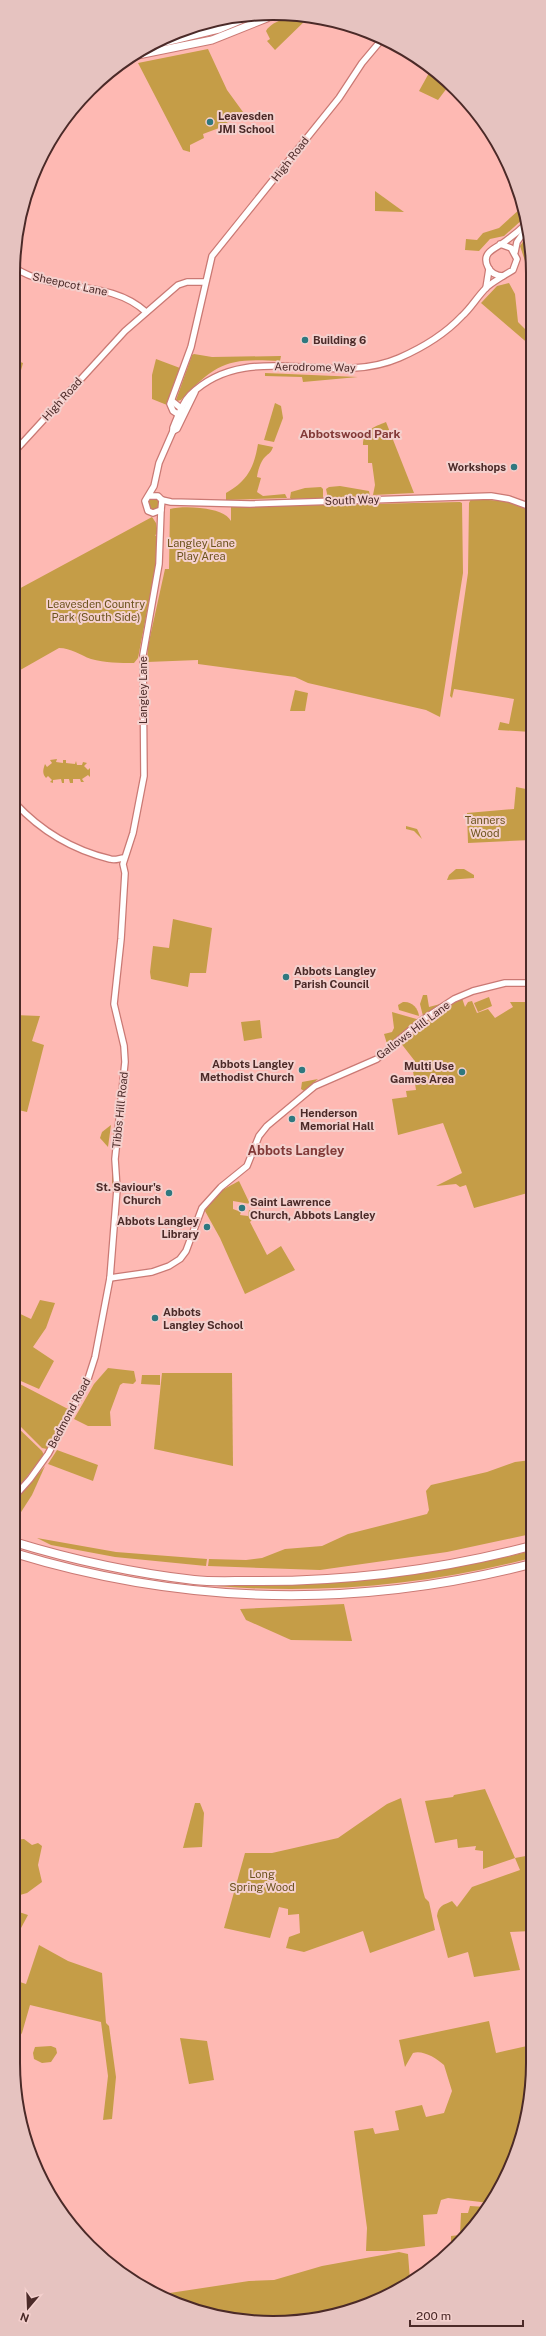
<svg xmlns="http://www.w3.org/2000/svg" width="546" height="2336" viewBox="0 0 546 2336" font-family="'Public Sans',sans-serif">
<style>
.green{fill:#c59d47}
.lines{fill:none;stroke-linecap:round;stroke-linejoin:round}
.tertiary-casing{stroke:#ca7974;stroke-width:8}
.trunk-casing{stroke:#ca7974;stroke-width:9}
.motorway-casing{stroke:#ca7974;stroke-width:10}
.tertiary{stroke:#fff;stroke-width:5.5}
.trunk{stroke:#fff;stroke-width:7}
.motorway{stroke:#fff;stroke-width:8}
.poi-dot{fill:#2f787f;stroke:#f4d0cd;stroke-width:1.5}
.labels{text-anchor:middle;stroke-width:4;stroke-linejoin:round;paint-order:stroke}
.poi-label{font-size:11px;font-weight:bold;fill:#4b2a28;stroke:#f4d0cd;text-anchor:start}
.street-label{font-size:11px;fill:#4b2a28;stroke:#f4d0cd}
.park-label{font-size:11px;fill:#6c531d;stroke:#f4d0cd}
.neighbourhood-label{font-size:12px;font-weight:bold;fill:#833a38;stroke:#f4d0cd}
.quarter-label{font-size:13px;font-weight:bold;fill:#833a38;stroke:#f4d0cd}
.rim{fill:none;stroke:#4b2a28;stroke-width:2}
</style>
<rect width="100%" height="100%" fill="#feb9b3"/>
<g class="green">
<path d="M307,15L310,16L275,50L267,41L270,39L266,31C273,19 295,16 307,15Z"/>
<polygon points="208,49 227,90 243,112 219,128 203,134 204,138 190,145 190,152 183,150 138,63"/>
<polygon points="425,66 450,84 438,100 419,91 429,73 423,70"/>
<polygon points="375,191 404,212 375,211"/>
<polygon points="521,208 524,218 504,236 490,239 479,251 465,250 466,239 477,240 483,233 499,228"/>
<polygon points="529,233 531,254 525,261 520,246"/>
<polygon points="509,283 515,294 518,322 531,335 531,346 481,303 497,286"/>
<path d="M194,354L212,357L281,356L280,361C228,358 217,362 181,400L177,401L176,400L192,355Z"/>
<polygon points="156,359 180,368 167,405 152,399 152,375"/>
<polygon points="15,360 23,363 20,374 15,381"/>
<polygon points="265,373 358,377 303,382 302,377 265,376"/>
<polygon points="275,403 281,406 283,418 274,442 264,440"/>
<path d="M386,422L414,493L373,495L375,485L372,463H368V445H363C363,430 374,427 386,422Z"/>
<path d="M258,444L273,447C271,453 269,453 265,457C260,462 258,471 257,477L261,478L257,492L263,496L285,494L287,498L226,500V493C248,481 254,467 258,444Z"/>
<polygon points="321,487 323,489 323,498 291,499 290,498 291,492 305,488"/>
<polygon points="329,487 340,486 369,491 370,496 328,498 326,489"/>
<circle cx="154" cy="504" r="6"/>
<polygon points="471,499 506,501 531,511 531,732 498,730 500,722 509,724 514,699 454,689 452,698 450,696 468,573 469,503"/>
<path d="M460,502L462,503L463,573L440,717L426,710L308,683L295,677L198,664V660L147,662L148,646L165,569H169L170,509C184,505 224,507 231,521V507Z"/>
<path d="M152,517L156,523L158,534L155,535L158,538L157,560L138,658L134,663C120,663 105,663 91,659C80,655 71,648 59,648L15,673V591Z"/>
<polygon points="295,690 308,693 305,711 290,711"/>
<path d="M57,759L56,762L63,763V760H66V763L75,764L76,761L77,765H82L83,762L87,763L84,766L88,770L90,768V777L88,775L82,779L84,782H81L80,779H73V783H70L69,779H64V783H62L61,779L53,780V783L50,782L52,780L48,776L46,778C42,773 43,770 45,764L47,767L52,763L50,760Z"/>
<polygon points="516,787 531,790 531,840 468,843 467,813 514,809"/>
<polygon points="406,826 417,829 422,839 414,831 406,829"/>
<polygon points="456,869 464,869 474,875 474,878 447,880 449,875"/>
<polygon points="173,919 212,928 206,973 190,973 188,987 151,979 150,972 153,946 169,948"/>
<polygon points="423,995 427,995 429,1007 444,1003 423,1016 420,1004"/>
<polygon points="489,997 492,1006 478,1012 474,1003"/>
<polygon points="462,998 465,1007 468,1002 472,1001 477,1013 488,1009 495,1018 513,1007 510,1002 531,1002 531,1192 474,1208 466,1185 460,1187 456,1184 436,1186 462,1173 443,1123 398,1135 392,1099 407,1097 406,1091 416,1090 412,1065 414,1060 400,1042 446,1006"/>
<path d="M403,1002C412,1001 418,1008 419,1016L399,1010L398,1005Z"/>
<polygon points="392,1012 420,1020 388,1047 384,1034 392,1032 394,1028"/>
<polygon points="14,1015 40,1016 32,1041 44,1045 27,1112 14,1109"/>
<polygon points="260,1020 262,1038 244,1041 241,1022"/>
<polygon points="318,1079 304,1091 301,1089 302,1082"/>
<polygon points="111,1125 108,1147 100,1138 102,1132"/>
<polygon points="117,1126 115,1189 114,1191 112,1190 112,1156 114,1129"/>
<path d="M239,1181L250,1204L233,1201V1209L241,1212L240,1215L248,1216L249,1210L252,1211L254,1218L250,1222L267,1255L281,1246L295,1270L245,1294L220,1238L205,1211C209,1196 226,1188 239,1181Z"/>
<polygon points="40,1300 55,1303 46,1328 33,1347 54,1361 39,1389 14,1378 14,1311 31,1319"/>
<polygon points="108,1368 134,1371 136,1381 133,1384 123,1383 120,1385 110,1412 111,1426 88,1426 74,1419 94,1384"/>
<polygon points="162,1373 232,1373 233,1466 154,1449"/>
<polygon points="142,1375 160,1375 160,1385 141,1384"/>
<polygon points="14,1381 68,1409 61,1421 64,1423 47,1449 42,1448 14,1420"/>
<polygon points="14,1424 42,1451 44,1455 14,1493"/>
<polygon points="57,1450 98,1465 93,1481 48,1464"/>
<polygon points="531,1460 531,1534 447,1552 320,1570 208,1566 209,1559 246,1560 262,1558 285,1549 322,1546 348,1534 427,1514 429,1510 426,1491 431,1485 487,1472 515,1462"/>
<polygon points="45,1466 32,1495 14,1523 14,1502"/>
<polygon points="37,1538 116,1552 207,1559 206,1566 115,1557 51,1545"/>
<path d="M531,1551V1558C417,1588 300,1596 183,1583C301,1591 416,1580 531,1551Z"/>
<polygon points="344,1604 352,1641 291,1640 246,1620 240,1609"/>
<polygon points="13,1708 17,1709 19,1714 14,1730 16,1738 13,1744"/>
<path d="M485,1789L515,1858L531,1855V1931L510,1932L520,1970L474,1977L468,1952L448,1958L437,1916C438,1906 443,1905 452,1901L457,1907L472,1887L520,1870L515,1858L483,1869V1851L475,1850L476,1846L458,1848L457,1839L435,1843L425,1801L453,1797L454,1795Z"/>
<polygon points="401,1798 423,1891 425,1898 429,1902 435,1930 370,1953 363,1931 304,1952 286,1948 289,1937 300,1933 299,1914 288,1915 288,1909 279,1907 270,1938 224,1928 245,1853 272,1853 338,1838 387,1804"/>
<polygon points="195,1803 200,1803 204,1813 202,1847 183,1848"/>
<polygon points="24,1839 32,1845 38,1843 42,1846 38,1865 42,1882 27,1893 20,1895 13,1890 13,1840"/>
<polygon points="13,1910 28,1915 21,1928 13,1926"/>
<path d="M39,1945L68,1961L102,1973L106,2023L109,2026L116,2077L112,2119L103,2120L108,2076L101,2022L30,2005L22,2033L13,2046C13,2036 16,2033 18,2024C19,2016 15,2010 13,2003C11,1996 15,1988 17,1981L26,1984Z"/>
<path d="M489,2021L496,2053L527,2046L531,2097L498,2193L489,2203L448,2198L441,2200L437,2214L423,2215L425,2246L386,2251H366L367,2228L354,2131L373,2128L375,2134L399,2130L395,2111L422,2105L426,2117L444,2113L452,2091L444,2065C436,2058 423,2050 413,2053L405,2067L399,2040Z"/>
<polygon points="180,2038 207,2041 214,2080 189,2084"/>
<polygon points="51,2046 56,2048 57,2053 51,2062 42,2063 34,2059 33,2053 35,2047"/>
<polygon points="470,2206 486,2207 451,2246 451,2236 460,2235 461,2213 468,2213"/>
<polygon points="399,2252 408,2254 410,2280 341,2314 256,2322 164,2298 163,2294 249,2281 274,2280 322,2266"/>
</g>
<g class="lines">
<g class="tertiary-casing">
<g id="tertiary">
<path d="M500,244L511,248L517,259L513,270L503,276C497,276 491,273 488,267C480,251 498,248 507,240C514,235 520,230 526,224"/>
<polyline points="515,252 517,242 527,228"/>
<path d="M15,268C55,294 109,278 146,312"/>
<polyline points="486,288 489,269"/>
<polyline points="172,401 182,409"/>
<polyline points="179,415 173,411 170,404 191,347 212,256 339,98 362,63 383,38"/>
<polyline points="173,431 177,429 195,392"/>
<polyline points="15,451 125,331 178,285 187,282 204,282"/>
<path d="M149,496H158L162,500L161,510L153,513L148,511L145,501L154,486L159,463L173,431V428C177,418 182,403 190,395C248,338 330,388 399,358C422,348 445,334 462,316C471,308 477,297 486,288C490,284 497,280 503,276"/>
<polyline points="162,500 171,502 250,504 491,496 509,499 531,507"/>
<path d="M15,803C40,830 73,850 110,859C116,861 119,858 124,858"/>
<polyline points="110,1278 152,1272 169,1266 180,1259 186,1251 202,1208 221,1187 247,1166 259,1136 267,1126 315,1086 377,1059 422,1020 454,999 473,991 505,983 531,983"/>
<polyline points="14,1497 30,1479 48,1454 87,1382 95,1357 110,1278 117,1189 115,1159 125,1062 124,1046 114,1004 121,939 125,873 123,864 133,833 144,776 143,655 159,564 161,510"/>
</g>
</g>
<g class="trunk-casing">
<g id="trunk">
<polyline points="165,42 219,29 243,19"/>
<polyline points="138,55 212,40 267,18"/>
</g>
</g>
<g class="motorway-casing">
<g id="motorway">
<path d="M14,1542C73,1560 133,1573 194,1580C212,1582 231,1581 249,1581C343,1582 440,1570 531,1546"/>
<path d="M14,1553C184,1605 358,1609 531,1564"/>
</g>
</g>
<use href="#tertiary" class="tertiary"/>
<use href="#trunk" class="trunk"/>
<use href="#motorway" class="motorway"/>
</g>
<g class="poi-dot">
<circle cx="210" cy="122" r="4"/>
<circle cx="305" cy="340" r="4"/>
<circle cx="514" cy="467" r="4"/>
<circle cx="286" cy="977" r="4"/>
<circle cx="302" cy="1070" r="4"/>
<circle cx="462" cy="1072" r="4"/>
<circle cx="292" cy="1119" r="4"/>
<circle cx="169" cy="1193" r="4"/>
<circle cx="242" cy="1208" r="4"/>
<circle cx="207" cy="1227" r="4"/>
<circle cx="155" cy="1318" r="4"/>
</g>
<g class="labels">
<g class="poi-label">
<text x="218" y="120">Leavesden<tspan x="218" dy="13">JMI School</tspan></text>
<text x="313" y="344">Building 6</text>
<text x="506" y="471" text-anchor="end">Workshops</text>
<text x="294" y="975">Abbots Langley<tspan x="294" dy="13">Parish Council</tspan></text>
<text x="294" y="1068" text-anchor="end">Abbots Langley<tspan x="294" dy="13">Methodist Church</tspan></text>
<text x="454" y="1070" text-anchor="end">Multi Use<tspan x="454" dy="13">Games Area</tspan></text>
<text x="300" y="1117">Henderson<tspan x="300" dy="13">Memorial Hall</tspan></text>
<text x="161" y="1191" text-anchor="end">St. Saviour's<tspan x="161" dy="13">Church</tspan></text>
<text x="250" y="1206">Saint Lawrence<tspan x="250" dy="13">Church, Abbots Langley</tspan></text>
<text x="199" y="1225" text-anchor="end">Abbots Langley<tspan x="199" dy="13">Library</tspan></text>
<text x="163" y="1316">Abbots<tspan x="163" dy="13">Langley School</tspan></text>
</g>
<g class="street-label">
<text transform="translate(290 159) rotate(-52)" y="4">High Road</text>
<text transform="translate(70 284) rotate(12)" y="4">Sheepcot Lane</text>
<text transform="translate(315 367) rotate(1)" y="4">Aerodrome Way</text>
<text transform="translate(62 399) rotate(-48)" y="4">High Road</text>
<text transform="translate(352 500) rotate(-2)" y="4">South Way</text>
<text transform="translate(143 690) rotate(-90)" y="4">Langley Lane</text>
<text transform="translate(413 1030) rotate(-37)" y="4">Gallows Hill Lane</text>
<text transform="translate(120 1110) rotate(-84)" y="4">Tibbs Hill Road</text>
<text transform="translate(69 1413) rotate(-62)" y="4">Bedmond Road</text>
</g>
<g class="park-label">
<text x="201" y="547">Langley Lane<tspan x="201" dy="13">Play Area</tspan></text>
<text x="96" y="608">Leavesden Country<tspan x="96" dy="13">Park (South Side)</tspan></text>
<text x="485" y="824">Tanners<tspan x="485" dy="13">Wood</tspan></text>
<text x="262" y="1878">Long<tspan x="262" dy="13">Spring Wood</tspan></text>
</g>
<g class="neighbourhood-label">
<text x="350" y="438">Abbotswood Park</text>
</g>
<g class="quarter-label">
<text x="296" y="1155">Abbots Langley</text>
</g>
</g>
<path d="M0 0H546V2336H0ZM273 20H273A253 253 0 0 1 526 273V2063A253 253 0 0 1 273 2316H273A253 253 0 0 1 20 2063V273A253 253 0 0 1 273 20Z" fill="#e6c3c0" fill-rule="evenodd"/>
<path class="rim" d="M273 20H273A253 253 0 0 1 526 273V2063A253 253 0 0 1 273 2316H273A253 253 0 0 1 20 2063V273A253 253 0 0 1 273 20Z"/>
<g transform="translate(28 2308) rotate(199)" stroke="#f4d0cd" stroke-width="3" paint-order="stroke">
<path d="M0-3L7 15L0 10L-7 15Z" fill="#4b2a28"/>
<text y="-6" font-size="11" font-weight="bold" text-anchor="middle" fill="#4b2a28">N</text>
</g>
<path d="M410 2320v6h113v-6" fill="none" stroke="#4b2a28" stroke-width="2"/>
<text x="416" y="2320" font-size="12" fill="#4b2a28" stroke="#f4d0cd" stroke-width="3" paint-order="stroke">200 m</text>
</svg>
